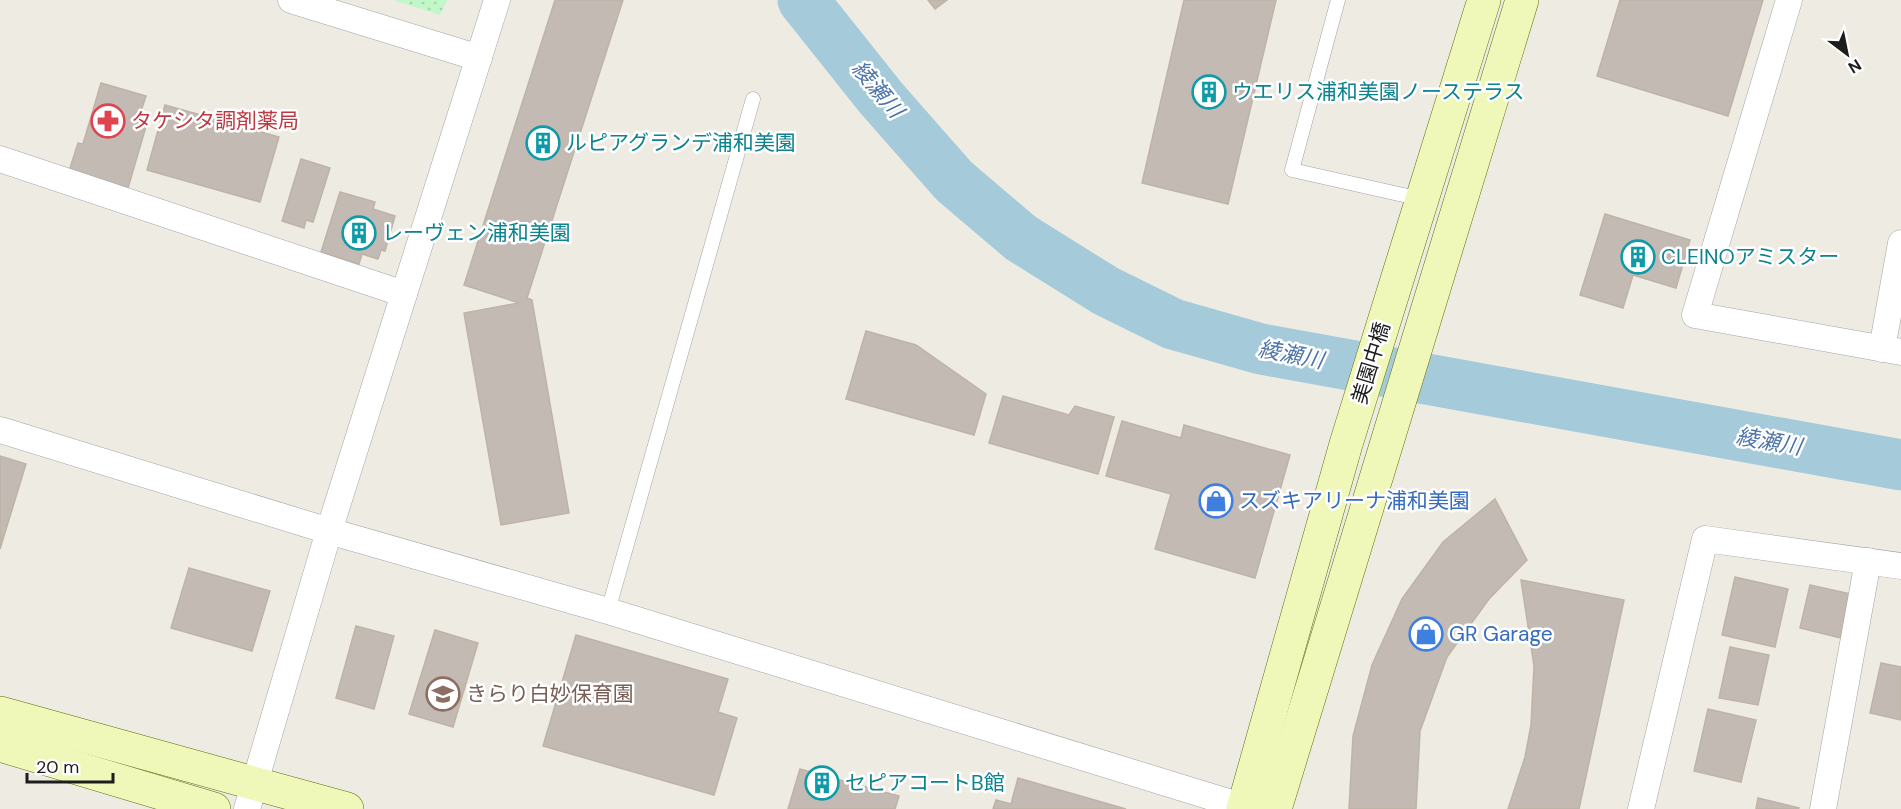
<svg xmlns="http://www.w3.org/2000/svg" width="1901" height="809" viewBox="0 0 1901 809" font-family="'DM Sans','Noto Sans JP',sans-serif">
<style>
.park{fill:url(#park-dots)}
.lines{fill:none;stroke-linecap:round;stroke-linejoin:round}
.river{stroke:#a5cbda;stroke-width:51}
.building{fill:#c2bab3;stroke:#bfb3a6;stroke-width:1.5}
.lane-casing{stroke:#a4a4a4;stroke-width:15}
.street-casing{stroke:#a4a4a4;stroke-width:27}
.secondary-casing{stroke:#5d6f09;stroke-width:34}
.lane{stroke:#fff;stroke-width:14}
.street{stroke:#fff;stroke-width:26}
.secondary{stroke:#eff7b9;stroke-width:33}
.labels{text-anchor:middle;stroke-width:5;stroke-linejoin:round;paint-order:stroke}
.culture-label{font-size:21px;fill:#0d838f;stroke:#fff;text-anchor:start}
.health-label{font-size:21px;fill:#be3a42;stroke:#fff;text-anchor:start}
.street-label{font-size:21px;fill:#1d1d1d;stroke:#fff}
.shop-label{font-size:21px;fill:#366cbe;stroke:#fff;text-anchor:start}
.education-label{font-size:21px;fill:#785e54;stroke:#fff;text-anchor:start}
.water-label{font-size:22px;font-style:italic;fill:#4e75a9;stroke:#fff}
</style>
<defs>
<pattern id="park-dots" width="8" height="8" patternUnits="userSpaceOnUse" patternTransform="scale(1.5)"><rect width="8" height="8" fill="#c1f7c9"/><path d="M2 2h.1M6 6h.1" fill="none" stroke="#a5d3ac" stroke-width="1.8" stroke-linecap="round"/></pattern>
</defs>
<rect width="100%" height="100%" fill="#eeebe3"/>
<polygon class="park" points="393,0 447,0 440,15"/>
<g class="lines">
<polyline class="river" points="803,0 881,98 954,181 1021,238 1106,291 1173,324 1261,349 1901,465"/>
</g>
<g class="building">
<polygon points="555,0 623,0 527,298 532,300 569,513 501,525 464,313 519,303 464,285"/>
<polygon points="928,0 947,0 935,9"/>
<polygon points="1184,0 1276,0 1228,204 1142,183"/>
<polygon points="1620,0 1763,0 1728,116 1597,76"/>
<polygon points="101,83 146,96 138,120 147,123 128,188 69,171 78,143 83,144"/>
<polygon points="165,105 279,137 260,202 147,170"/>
<polygon points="301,159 330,168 313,222 306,220 304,228 282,221"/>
<polygon points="340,192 375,202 373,209 395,216 385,251 381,250 378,259 362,254 359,264 321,252"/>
<polygon points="1605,214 1690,240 1676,288 1633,275 1623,308 1580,295"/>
<polygon points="866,331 916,345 986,394 974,435 846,399"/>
<polygon points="1003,396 1069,415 1075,406 1114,417 1098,474 989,443"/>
<polygon points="1122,421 1181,438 1184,425 1290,455 1255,578 1155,549 1171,494 1106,476"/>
<polygon points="0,456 26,464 0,549"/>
<polygon points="1495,499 1527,560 1489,599 1447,657 1420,731 1416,809 1349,809 1353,736 1372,665 1402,599 1443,542"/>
<polygon points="189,568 270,591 252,651 171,628"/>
<polygon points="1735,577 1788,589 1775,647 1722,635"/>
<polygon points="1521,580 1624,600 1579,809 1508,809 1525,757 1531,725 1534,666"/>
<polygon points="1810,585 1851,594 1841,638 1800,628"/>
<polygon points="356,626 394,636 374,709 336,698"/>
<polygon points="435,630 478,643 453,727 409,714"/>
<polygon points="576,635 728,679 718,712 737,718 714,795 543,746"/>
<polygon points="1730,647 1769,655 1758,705 1719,698"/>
<polygon points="1881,663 1901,667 1901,720 1870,713"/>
<polygon points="1708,709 1756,720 1741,782 1694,771"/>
<polygon points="800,769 899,796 895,809 788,809"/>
<polygon points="1018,778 1126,809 993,809 996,800 1011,804"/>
<polygon points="1758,798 1799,808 1798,809 1756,809"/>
</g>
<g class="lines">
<g class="lane-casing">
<g id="lane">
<polyline points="1338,0 1292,170 1421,199"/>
<polyline points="608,611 753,99"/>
</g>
</g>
<g class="street-casing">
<g id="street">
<polyline points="291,0 479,58"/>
<polyline points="1789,0 1695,315 1901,352"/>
<polyline points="0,159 404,294"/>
<polyline points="1882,349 1901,243"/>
<polyline points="0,430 329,531 608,611 1244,807"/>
<polyline points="247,809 329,531 497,0"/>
<polyline points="1641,809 1705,539 1901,566"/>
<polyline points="1823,809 1868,561"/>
</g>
</g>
<g class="secondary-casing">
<g id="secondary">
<polyline points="0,713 347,809"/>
<polyline points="0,745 214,809"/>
<polyline points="1243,809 1346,444 1484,0"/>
<polyline points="1275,809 1522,0"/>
</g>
</g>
<use href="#lane" class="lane"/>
<use href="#street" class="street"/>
<use href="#secondary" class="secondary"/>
</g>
<defs>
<g id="building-ring" transform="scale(1.725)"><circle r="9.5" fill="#fff" stroke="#0f9aa8" stroke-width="1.5"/><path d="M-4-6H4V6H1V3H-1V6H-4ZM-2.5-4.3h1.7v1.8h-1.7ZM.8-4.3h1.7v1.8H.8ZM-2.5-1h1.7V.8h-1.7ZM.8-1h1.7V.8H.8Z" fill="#0f9aa8"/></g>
<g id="pharmacy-ring" transform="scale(1.725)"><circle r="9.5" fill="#fff" stroke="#e0444e" stroke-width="1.5"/><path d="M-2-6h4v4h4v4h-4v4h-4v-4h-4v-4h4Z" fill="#e0444e"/></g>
<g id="shop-ring" transform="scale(1.725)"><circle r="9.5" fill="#fff" stroke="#3f7fe0" stroke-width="1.5"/><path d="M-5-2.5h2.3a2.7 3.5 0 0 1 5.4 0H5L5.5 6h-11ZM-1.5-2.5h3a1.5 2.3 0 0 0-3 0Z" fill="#3f7fe0"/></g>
<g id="school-ring" transform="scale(1.725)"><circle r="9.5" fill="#fff" stroke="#8d6e63" stroke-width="1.5"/><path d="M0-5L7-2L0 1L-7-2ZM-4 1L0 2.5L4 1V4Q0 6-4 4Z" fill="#8d6e63"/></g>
</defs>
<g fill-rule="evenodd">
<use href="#building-ring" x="1209" y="92"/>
<use href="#pharmacy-ring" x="108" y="121"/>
<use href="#building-ring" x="543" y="143"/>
<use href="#building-ring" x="359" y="233"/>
<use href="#building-ring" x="1638" y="257"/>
<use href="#shop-ring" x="1216" y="501"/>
<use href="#shop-ring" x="1426" y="634"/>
<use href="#school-ring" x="443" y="694"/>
<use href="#building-ring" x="822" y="783"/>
</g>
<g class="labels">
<g class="culture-label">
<text x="1232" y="99">ウエリス浦和美園ノーステラス</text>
<text x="566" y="150">ルピアグランデ浦和美園</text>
<text x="382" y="240">レーヴェン浦和美園</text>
<text x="1661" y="264">CLEINOアミスター</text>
<text x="845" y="790">セピアコートB館</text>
</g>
<g class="health-label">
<text x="131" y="128">タケシタ調剤薬局</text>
</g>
<g class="street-label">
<text transform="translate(1371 363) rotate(-73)" y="7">美園中橋</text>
</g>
<g class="shop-label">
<text x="1239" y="508">スズキアリーナ浦和美園</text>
<text x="1449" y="641">GR Garage</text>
</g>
<g class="education-label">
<text x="466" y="701">きらり白妙保育園</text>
</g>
<g class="water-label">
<text transform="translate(878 89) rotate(50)" y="8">綾瀬川</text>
<text transform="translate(1291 354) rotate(11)" y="8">綾瀬川</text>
<text transform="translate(1769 441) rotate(10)" y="8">綾瀬川</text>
</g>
</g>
<g transform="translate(1847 54) rotate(148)" stroke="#ffffff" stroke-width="4.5" paint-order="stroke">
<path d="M0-4.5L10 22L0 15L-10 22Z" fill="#1d1d1d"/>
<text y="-9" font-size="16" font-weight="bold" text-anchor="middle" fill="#1d1d1d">N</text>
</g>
<path d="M27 773v9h86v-9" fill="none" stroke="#1d1d1d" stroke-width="3"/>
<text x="36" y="773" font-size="18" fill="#1d1d1d" stroke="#ffffff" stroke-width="4.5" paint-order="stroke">20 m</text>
</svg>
